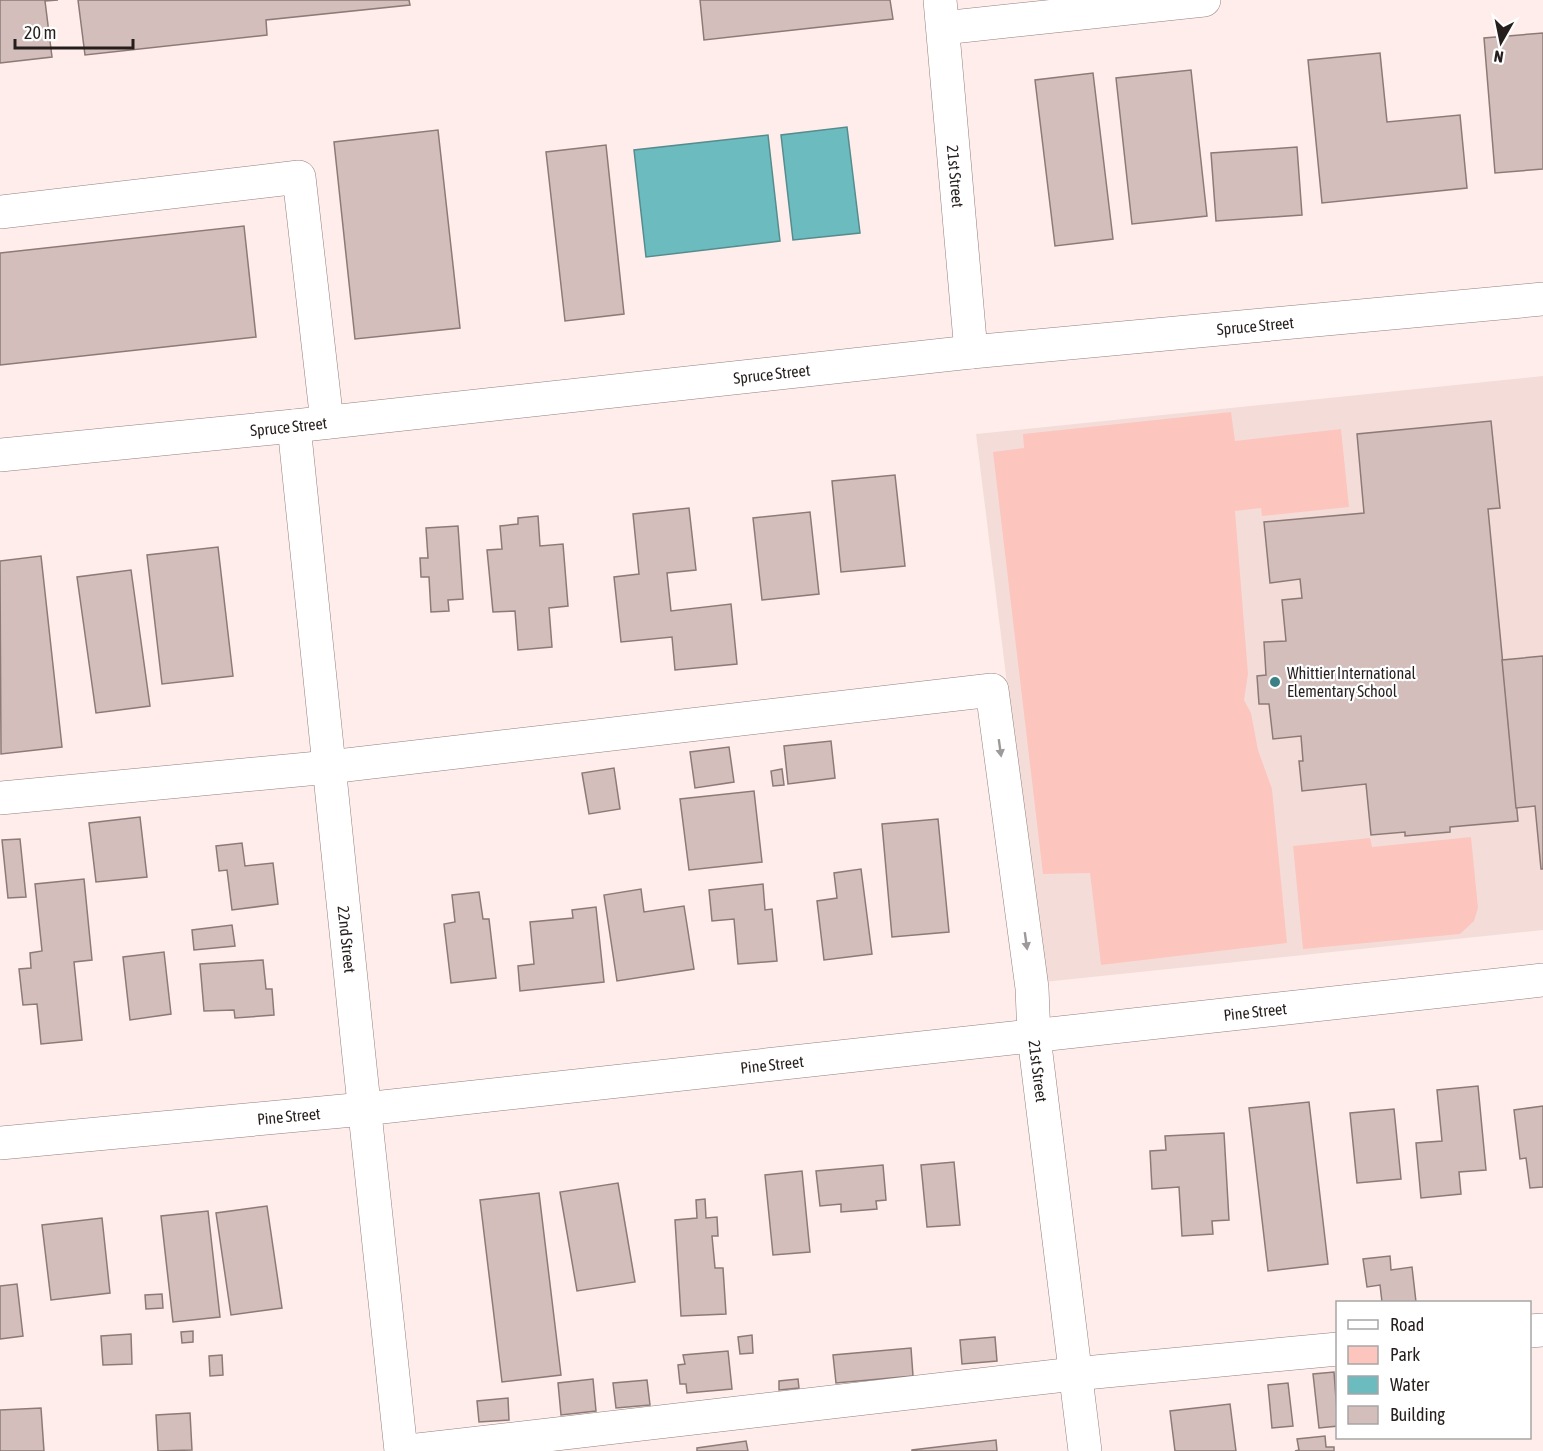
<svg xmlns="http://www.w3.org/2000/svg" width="1543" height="1451" viewBox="0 0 1543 1451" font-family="'Asap Condensed',sans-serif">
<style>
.built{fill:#f4ddd9}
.green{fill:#fcc6be}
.water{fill:#6bbbbf;stroke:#568c8e;stroke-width:1.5}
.building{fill:#d3bebb;stroke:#8d7a77;stroke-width:1.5}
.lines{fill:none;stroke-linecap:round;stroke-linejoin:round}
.minor-casing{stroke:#93807d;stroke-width:34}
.minor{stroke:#fff;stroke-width:33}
.oneway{fill:#9d9a99}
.poi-dot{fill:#398184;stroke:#fff;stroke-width:2}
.labels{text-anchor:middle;stroke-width:4.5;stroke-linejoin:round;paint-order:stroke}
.street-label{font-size:16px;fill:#261e1d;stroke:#fff}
.poi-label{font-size:16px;fill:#261e1d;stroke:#fff;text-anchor:start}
</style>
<rect width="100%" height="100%" fill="#ffedeb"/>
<polygon class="built" points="1543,376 1543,930 1044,982 976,434"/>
<g class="green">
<polygon points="1231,412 1235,441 1341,429 1349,507 1262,516 1261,508 1235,511 1248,674 1244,700 1251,713 1258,750 1272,789 1287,943 1101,965 1090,873 1043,874 993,452 1024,448 1023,434"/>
<polygon points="1471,837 1478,908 1474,921 1460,934 1303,949 1293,846 1370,838 1372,847"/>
</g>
<g class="water">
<polygon points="847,127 860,233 793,240 781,135"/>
<polygon points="768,135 780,241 646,257 634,150"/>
</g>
<g class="building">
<polygon points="0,0 58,0 45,1 52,57 0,63"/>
<polygon points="78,0 409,0 410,5 266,20 267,35 85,55"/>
<polygon points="700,0 890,0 893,19 704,40"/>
<polygon points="1543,33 1543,169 1495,173 1484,38"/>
<polygon points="1380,53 1387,122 1460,115 1467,188 1322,203 1308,60"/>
<polygon points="1191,70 1207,216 1132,224 1116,78"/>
<polygon points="1093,73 1113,239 1055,246 1035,80"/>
<polygon points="438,130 460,328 355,339 334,142"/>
<polygon points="606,145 624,314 565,321 546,152"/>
<polygon points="1297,147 1302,215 1216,221 1211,153"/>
<polygon points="244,226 256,337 0,365 0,253"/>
<polygon points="1491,421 1500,508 1488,509 1518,821 1450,827 1450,832 1405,836 1405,832 1371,835 1366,784 1302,791 1299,761 1303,761 1301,736 1273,739 1269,704 1259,704 1257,676 1266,675 1264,642 1286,641 1282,600 1302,598 1300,579 1270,583 1264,522 1364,513 1357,434"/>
<polygon points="895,475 905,566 841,572 832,481"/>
<polygon points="689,508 696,570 667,573 671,611 731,604 737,664 675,670 672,637 621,642 614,577 639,574 633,514"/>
<polygon points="810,512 819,594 762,600 753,518"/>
<polygon points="538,516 540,546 563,544 568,606 549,608 552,647 518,650 515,611 493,612 487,550 502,549 500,526 518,524 518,518"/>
<polygon points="458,526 463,599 448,600 449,611 431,612 429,577 421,577 420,558 428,558 426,528"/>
<polygon points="218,547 233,676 162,684 147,555"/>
<polygon points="41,556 62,747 1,754 0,561"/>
<polygon points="131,570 150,706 96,713 77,577"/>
<polygon points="1543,656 1543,869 1541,869 1535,806 1516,808 1502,660"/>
<polygon points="831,741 835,778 788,784 784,746"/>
<polygon points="729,747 734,782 695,788 690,752"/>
<polygon points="614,768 620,809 589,814 582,773"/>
<polygon points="782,769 784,785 773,786 771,771"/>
<polygon points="754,791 762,862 689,870 680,799"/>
<polygon points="140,817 147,877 96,882 89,823"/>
<polygon points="938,819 949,932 892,937 882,824"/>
<polygon points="20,839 26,897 8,898 2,840"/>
<polygon points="242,843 245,866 273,863 278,904 232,910 227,870 219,871 216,846"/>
<polygon points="861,869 872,954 824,960 817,901 837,898 834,873"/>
<polygon points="84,879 92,960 74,962 82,1040 41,1044 37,1004 23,1005 19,969 31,968 30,953 42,951 35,884"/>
<polygon points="763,884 765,910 772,909 777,961 738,964 734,919 712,921 709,890"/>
<polygon points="641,889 644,912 684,906 694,969 617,981 604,895"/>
<polygon points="479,892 483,919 489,919 496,978 451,983 444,924 455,922 452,895"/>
<polygon points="596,907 604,982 520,991 518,966 534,964 530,922 573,918 572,910"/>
<polygon points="232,925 235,946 194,950 192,930"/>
<polygon points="164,952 171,1014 130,1020 123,957"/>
<polygon points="263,960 266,989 272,989 274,1015 235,1018 234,1010 204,1011 200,964"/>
<polygon points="1478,1086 1486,1170 1459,1172 1461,1194 1421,1198 1416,1143 1442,1141 1437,1090"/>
<polygon points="1309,1102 1328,1264 1268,1271 1249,1108"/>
<polygon points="1543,1106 1543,1187 1530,1188 1526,1158 1520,1159 1514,1110"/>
<polygon points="1394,1109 1401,1179 1357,1183 1350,1113"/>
<polygon points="1224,1133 1229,1220 1212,1221 1213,1234 1182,1236 1179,1187 1152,1189 1150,1151 1166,1150 1165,1136"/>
<polygon points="954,1162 960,1225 927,1227 921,1165"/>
<polygon points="883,1165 886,1200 876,1201 877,1209 841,1212 841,1204 820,1206 816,1171"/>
<polygon points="802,1171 810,1252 773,1255 765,1175"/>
<polygon points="618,1183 635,1282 577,1291 560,1192"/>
<polygon points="539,1193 561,1375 502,1382 480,1200"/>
<polygon points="705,1199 706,1218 717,1217 718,1236 712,1236 715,1268 723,1268 726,1314 681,1316 675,1220 697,1218 696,1200"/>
<polygon points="267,1206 282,1308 231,1315 216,1213"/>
<polygon points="208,1211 220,1317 173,1322 161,1216"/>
<polygon points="102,1218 110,1293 51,1300 42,1225"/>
<polygon points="1390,1256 1391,1270 1412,1267 1416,1302 1382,1302 1380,1285 1367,1287 1363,1259"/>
<polygon points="17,1284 23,1336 0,1339 0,1286"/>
<polygon points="162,1294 163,1308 146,1309 145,1295"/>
<polygon points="193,1331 193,1342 182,1343 181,1332"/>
<polygon points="131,1334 132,1364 103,1365 101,1336"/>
<polygon points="752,1335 753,1353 740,1354 738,1337"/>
<polygon points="995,1337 997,1361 962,1364 960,1340"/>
<polygon points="911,1348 913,1376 836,1383 833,1355"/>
<polygon points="728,1351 732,1389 687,1393 686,1384 680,1384 678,1365 685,1364 683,1355"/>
<polygon points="222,1355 223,1375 210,1376 209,1356"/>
<polygon points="1334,1372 1338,1426 1319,1428 1313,1374"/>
<polygon points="593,1379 596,1411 561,1415 558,1383"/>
<polygon points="798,1379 799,1388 779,1390 779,1381"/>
<polygon points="647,1380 650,1405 616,1408 613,1383"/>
<polygon points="1288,1383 1293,1426 1272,1428 1268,1385"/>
<polygon points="508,1398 509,1420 479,1422 477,1401"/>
<polygon points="1230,1404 1236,1451 1175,1451 1170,1411"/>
<polygon points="41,1408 44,1451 0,1451 0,1410"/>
<polygon points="190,1413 192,1450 158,1451 156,1415"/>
<polygon points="1325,1436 1326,1447 1334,1447 1334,1451 1295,1451 1299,1450 1297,1439"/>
<polygon points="996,1440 997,1451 912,1451 912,1450"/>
<polygon points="746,1441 748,1451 697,1451 697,1448"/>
</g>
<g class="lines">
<g class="minor-casing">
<g id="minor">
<path id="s1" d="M940,0L971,352"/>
<polyline points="943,28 1204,0"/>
<polyline points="0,212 299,177 327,422"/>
<path id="s2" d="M294,426L359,1057L401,1451"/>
<path id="s3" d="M0,455L294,426L971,352L1543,299"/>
<path id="s4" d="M0,798L329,767L992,690L1032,988L1034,1037L1085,1451"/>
<path id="s5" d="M0,1143L364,1109L1543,980"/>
<polyline points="1530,1331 1543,1330"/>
<polyline points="409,1451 1074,1374 1338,1349"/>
</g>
</g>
<use href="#minor" class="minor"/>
</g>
<defs><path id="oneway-solid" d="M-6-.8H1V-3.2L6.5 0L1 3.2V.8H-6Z" transform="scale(1.5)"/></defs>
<g class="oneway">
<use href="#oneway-solid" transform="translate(1000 748) rotate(82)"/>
<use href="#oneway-solid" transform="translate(1026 941) rotate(82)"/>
</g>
<circle class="poi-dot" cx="1275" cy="682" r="6"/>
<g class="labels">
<g class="street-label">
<text dy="6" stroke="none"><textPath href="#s1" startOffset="177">21st Street</textPath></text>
<text dy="6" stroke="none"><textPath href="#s3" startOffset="1262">Spruce Street</textPath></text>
<text dy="6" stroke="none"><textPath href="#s3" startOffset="776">Spruce Street</textPath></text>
<text dy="6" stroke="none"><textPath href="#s3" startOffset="290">Spruce Street</textPath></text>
<text dy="6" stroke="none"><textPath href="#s2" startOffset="516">22nd Street</textPath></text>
<text dy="6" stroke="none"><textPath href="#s5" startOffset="1262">Pine Street</textPath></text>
<text dy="6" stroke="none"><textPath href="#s5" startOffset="776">Pine Street</textPath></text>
<text dy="6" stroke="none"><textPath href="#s4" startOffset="1382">21st Street</textPath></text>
<text dy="6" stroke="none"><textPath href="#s5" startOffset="290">Pine Street</textPath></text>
</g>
<g class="poi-label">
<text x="1287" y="679">Whittier International<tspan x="1287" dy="18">Elementary School</tspan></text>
</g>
</g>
<rect x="1336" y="1301" width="195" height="138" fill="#ffffff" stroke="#a8a5a5" stroke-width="1.5"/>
<rect x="1348" y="1320" width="30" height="9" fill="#ffffff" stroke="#a8a5a5" stroke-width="1.5"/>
<text x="1390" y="1331" font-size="18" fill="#261e1d">Road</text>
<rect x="1348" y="1346" width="30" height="18" fill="#fcc6be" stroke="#a8a5a5" stroke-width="1.5"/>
<text x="1390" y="1361" font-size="18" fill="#261e1d">Park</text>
<rect x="1348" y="1376" width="30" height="18" fill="#6bbbbf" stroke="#a8a5a5" stroke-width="1.5"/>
<text x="1390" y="1391" font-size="18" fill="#261e1d">Water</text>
<rect x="1348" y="1406" width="30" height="18" fill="#d3bebb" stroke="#a8a5a5" stroke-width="1.5"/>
<text x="1390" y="1421" font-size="18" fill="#261e1d">Building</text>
<g transform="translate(1501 42) rotate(189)" stroke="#ffffff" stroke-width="4.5" paint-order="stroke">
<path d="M0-4.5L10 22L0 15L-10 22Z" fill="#261e1d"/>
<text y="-9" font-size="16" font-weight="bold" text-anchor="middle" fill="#261e1d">N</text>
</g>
<path d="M15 39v9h118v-9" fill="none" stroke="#261e1d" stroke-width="3"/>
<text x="24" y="39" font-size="18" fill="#261e1d" stroke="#ffffff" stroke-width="4.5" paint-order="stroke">20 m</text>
</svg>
